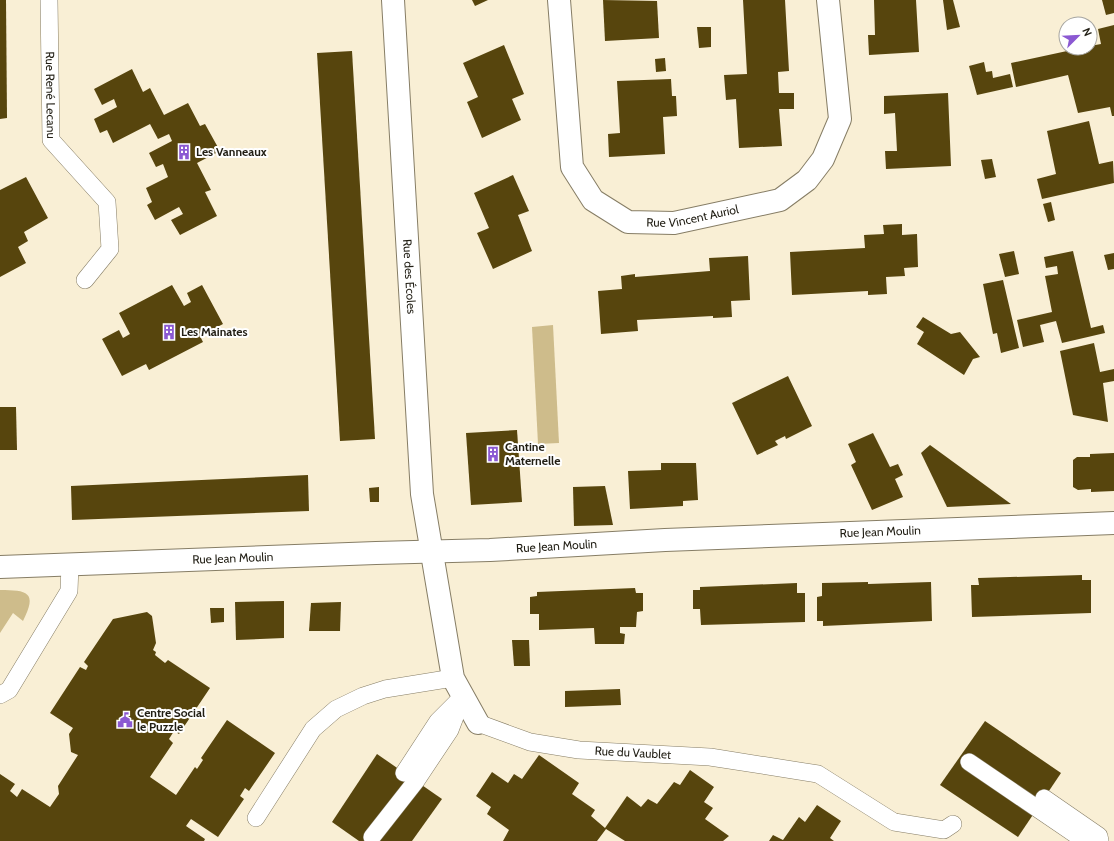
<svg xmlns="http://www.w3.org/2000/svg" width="1114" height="841" viewBox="0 0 1114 841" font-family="Cabin,sans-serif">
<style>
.green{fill:#cebc8b}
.building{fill:#57450d}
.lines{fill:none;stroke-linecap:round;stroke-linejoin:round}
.service-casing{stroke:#867d65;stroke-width:18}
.minor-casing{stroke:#867d65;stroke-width:24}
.service{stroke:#fff;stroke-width:17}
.minor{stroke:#fff;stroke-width:22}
.labels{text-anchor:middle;stroke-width:4;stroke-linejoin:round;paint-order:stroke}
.street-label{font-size:12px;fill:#211e14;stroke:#fff}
.poi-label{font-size:12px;font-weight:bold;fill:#211e14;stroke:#fff;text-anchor:start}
</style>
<rect width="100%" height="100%" fill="#f9efd5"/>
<g class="green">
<polygon points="553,325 559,443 538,444 532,327"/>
<path d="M0,590C27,590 38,592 23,621L13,613L0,633Z"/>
</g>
<g class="building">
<polygon points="0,0 6,0 7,118 0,119"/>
<polygon points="472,0 488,0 475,6"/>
<polygon points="603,0 657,1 659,38 605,41"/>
<polygon points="743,0 785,0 789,71 778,72 779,93 794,93 794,109 779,109 782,146 739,148 736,99 726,100 724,75 747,74"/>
<polygon points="874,0 916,0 919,52 869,55 868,35 875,35"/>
<polygon points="943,0 953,0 960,27 947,30"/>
<polygon points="1102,0 1114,0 1114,13 1106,15"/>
<polygon points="1114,25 1114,116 1112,116 1110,107 1078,113 1068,75 1016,87 1011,63 1081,48 1090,48 1090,46 1101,44 1098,29"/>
<polygon points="697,27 711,27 711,47 699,48"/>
<polygon points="504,45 524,94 512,99 521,120 482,138 467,102 478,97 463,63"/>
<polygon points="352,51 375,439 340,441 317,53"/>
<polygon points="665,58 666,71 656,72 655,59"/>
<polygon points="984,62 986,72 992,71 993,78 1010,74 1013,87 977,95 969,66"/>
<polygon points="132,69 143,92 150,88 164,115 188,103 200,126 205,124 220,151 197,163 211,190 205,192 217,216 180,235 171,220 183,214 179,207 155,220 147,205 152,202 146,188 168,177 163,164 156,167 149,153 172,141 169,134 158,139 150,124 113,143 107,130 100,133 94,119 117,107 114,99 102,105 94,89"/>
<polygon points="671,79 672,96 676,96 677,116 663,117 665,154 609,157 608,134 620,133 617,81"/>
<polygon points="948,93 951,166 886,169 885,151 897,151 895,113 884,114 884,96"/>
<polygon points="1089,121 1099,164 1113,161 1114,183 1042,199 1037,179 1056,174 1047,131"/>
<polygon points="992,159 996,177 985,179 981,160"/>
<polygon points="513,175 529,211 518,215 532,251 493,269 477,233 489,228 474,193"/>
<polygon points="26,177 48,218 24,232 28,241 18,247 26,263 0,277 0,190"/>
<polygon points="1051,202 1055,220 1048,222 1043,204"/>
<polygon points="902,224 902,235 917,234 918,267 904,268 905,276 886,277 887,294 868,295 868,291 792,295 790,252 865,248 864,235 884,234 883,225"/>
<polygon points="1014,251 1019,274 1005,277 999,254"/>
<polygon points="1073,251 1091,328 1103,325 1105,333 1062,343 1056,321 1040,325 1044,342 1023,347 1017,320 1052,312 1045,276 1058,274 1057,266 1046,268 1044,257"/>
<polygon points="1114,253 1114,269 1108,270 1104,255"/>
<polygon points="748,256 750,300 731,301 732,317 713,318 713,316 637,320 638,331 601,334 598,291 622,289 621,276 635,274 635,277 710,271 709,258"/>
<polygon points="1003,280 1019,348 1001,353 997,333 993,334 983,284"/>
<polygon points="172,285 184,306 191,302 187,293 202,285 223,324 200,336 203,342 149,370 146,364 122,376 102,339 119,330 123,338 130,334 119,313"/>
<polygon points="923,317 951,334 960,332 980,357 973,359 964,375 917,344 924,332 916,327"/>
<polygon points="1094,343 1100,372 1114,369 1114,381 1103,383 1108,422 1073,415 1060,351"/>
<polygon points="788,376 812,426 786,439 785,436 775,441 778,445 757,455 732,403"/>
<polygon points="0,407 16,407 17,450 0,450"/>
<polygon points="517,430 522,502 471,505 466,433"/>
<polygon points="873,433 890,467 898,464 903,475 895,479 903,497 872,510 851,465 856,462 848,444"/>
<polygon points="930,445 1011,504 947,507 921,453"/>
<polygon points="1114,453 1114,491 1091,492 1091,489 1078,490 1073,487 1073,460 1077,457 1090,457 1090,454"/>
<polygon points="661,463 696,463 698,500 683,501 683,506 630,509 628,471 661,470"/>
<polygon points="308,475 309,511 72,520 71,486"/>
<polygon points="605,486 613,525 574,526 573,487"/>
<polygon points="379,487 379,502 370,502 369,488"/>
<polygon points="1082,575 1082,580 1091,580 1091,613 972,617 971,585 979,585 978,578"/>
<polygon points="868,582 868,584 931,582 932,621 823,626 823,621 817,621 817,597 822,596 822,583"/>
<polygon points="797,583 797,593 805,593 805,622 701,625 700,609 693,609 693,590 700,590 700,587"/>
<polygon points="635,588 636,593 643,593 643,611 637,612 636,627 620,627 620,633 625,634 624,644 595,644 594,628 539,630 539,614 530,614 530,597 537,596 537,592"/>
<polygon points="284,601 284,638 236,640 235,602"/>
<polygon points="341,602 340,631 309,631 311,603"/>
<polygon points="210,608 224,608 224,622 211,623"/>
<polygon points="147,612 152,616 156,643 153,650 156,652 155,655 165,663 168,660 210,688 179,734 174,731 169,739 173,743 150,777 176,795 195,767 197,769 203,760 201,758 227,720 275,753 249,791 245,788 240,796 244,799 218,837 191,819 186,826 205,839 204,841 0,841 0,774 15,784 10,791 17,797 22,789 50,807 59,794 58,786 78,755 71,752 69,734 73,728 50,713 80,667 86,670 88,666 84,662 113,619"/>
<polygon points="512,640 529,640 530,666 514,666"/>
<polygon points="620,689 621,705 565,707 565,691"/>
<polygon points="985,721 1061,773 1018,837 940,785"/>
<polygon points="377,754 442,799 412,841 359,841 332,822"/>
<polygon points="539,755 579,783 572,794 595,810 591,816 605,828 627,796 641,807 648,799 657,804 674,782 680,785 690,770 714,787 704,802 713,808 705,819 729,836 723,841 625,841 606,829 597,841 503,841 509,830 487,814 491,807 476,796 492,772 508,783 514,774 522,779"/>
<polygon points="817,805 841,821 830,838 834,841 769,841 773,835 783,840 799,817 805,822"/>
</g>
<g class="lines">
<g class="service-casing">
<g id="service">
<path id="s1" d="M49,0L51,140L107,202L110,249L85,280"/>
<polyline points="0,695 9,690 69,591 70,565"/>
<path id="s2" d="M478,723L530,742L579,750L710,757L818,774L894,822L944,830L953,824"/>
<polyline points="969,762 1085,841"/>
<polyline points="404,773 438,721 459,700"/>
<polyline points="1044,798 1099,836 1100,841"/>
<polyline points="256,818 313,729 336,709 363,696 385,689 453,678"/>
<polyline points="372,837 416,781 450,730 463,696"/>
</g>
</g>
<g class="minor-casing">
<g id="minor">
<path id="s3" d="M393,0L422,494L453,678L478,723"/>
<path id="s4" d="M559,0L572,167L593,200L628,222L674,223L780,200L807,180L823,159L840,119L828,0"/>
<path id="s5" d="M0,567L376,553L490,550L665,540L1114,523"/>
</g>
</g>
<use href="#service" class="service"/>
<use href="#minor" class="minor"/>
</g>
<defs>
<g id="building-bare" transform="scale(1.2)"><path d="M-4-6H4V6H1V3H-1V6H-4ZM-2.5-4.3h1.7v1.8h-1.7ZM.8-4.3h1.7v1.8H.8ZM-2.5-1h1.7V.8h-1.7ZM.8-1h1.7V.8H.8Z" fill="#8b59d2" stroke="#fff" stroke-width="2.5" paint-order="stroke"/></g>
<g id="civic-bare" transform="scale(1.2)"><path d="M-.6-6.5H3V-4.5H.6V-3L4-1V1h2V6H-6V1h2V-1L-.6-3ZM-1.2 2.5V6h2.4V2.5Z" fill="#8b59d2" stroke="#fff" stroke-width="2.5" paint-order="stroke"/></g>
</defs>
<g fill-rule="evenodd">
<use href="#building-bare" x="184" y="152"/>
<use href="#building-bare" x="169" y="332"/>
<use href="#building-bare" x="493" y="454"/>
<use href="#civic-bare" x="125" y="720"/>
</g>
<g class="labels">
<g class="street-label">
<text dy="4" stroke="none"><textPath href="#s1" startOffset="95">Rue René Lecanu</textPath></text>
<text dy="4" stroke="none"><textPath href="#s4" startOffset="313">Rue Vincent Auriol</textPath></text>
<text dy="4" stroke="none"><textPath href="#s3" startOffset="277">Rue des Écoles</textPath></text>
<text dy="4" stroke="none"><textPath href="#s5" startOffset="881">Rue Jean Moulin</textPath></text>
<text dy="4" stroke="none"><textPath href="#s5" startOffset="557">Rue Jean Moulin</textPath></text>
<text dy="4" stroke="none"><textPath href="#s5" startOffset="233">Rue Jean Moulin</textPath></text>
<text dy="4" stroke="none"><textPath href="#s2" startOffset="159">Rue du Vaublet</textPath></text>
</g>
<g class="poi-label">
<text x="196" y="156">Les Vanneaux</text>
<text x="181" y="336">Les Mainates</text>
<text x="505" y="451">Cantine<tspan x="505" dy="14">Maternelle</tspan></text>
<text x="137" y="717">Centre Social<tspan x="137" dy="14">le Puzzle</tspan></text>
</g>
</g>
<g transform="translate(1078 36) rotate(66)"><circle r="19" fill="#ffffff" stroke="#a6a5a1"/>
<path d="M0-3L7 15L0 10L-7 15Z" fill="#8b59d2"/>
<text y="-6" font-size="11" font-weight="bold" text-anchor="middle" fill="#211e14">N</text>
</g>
</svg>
